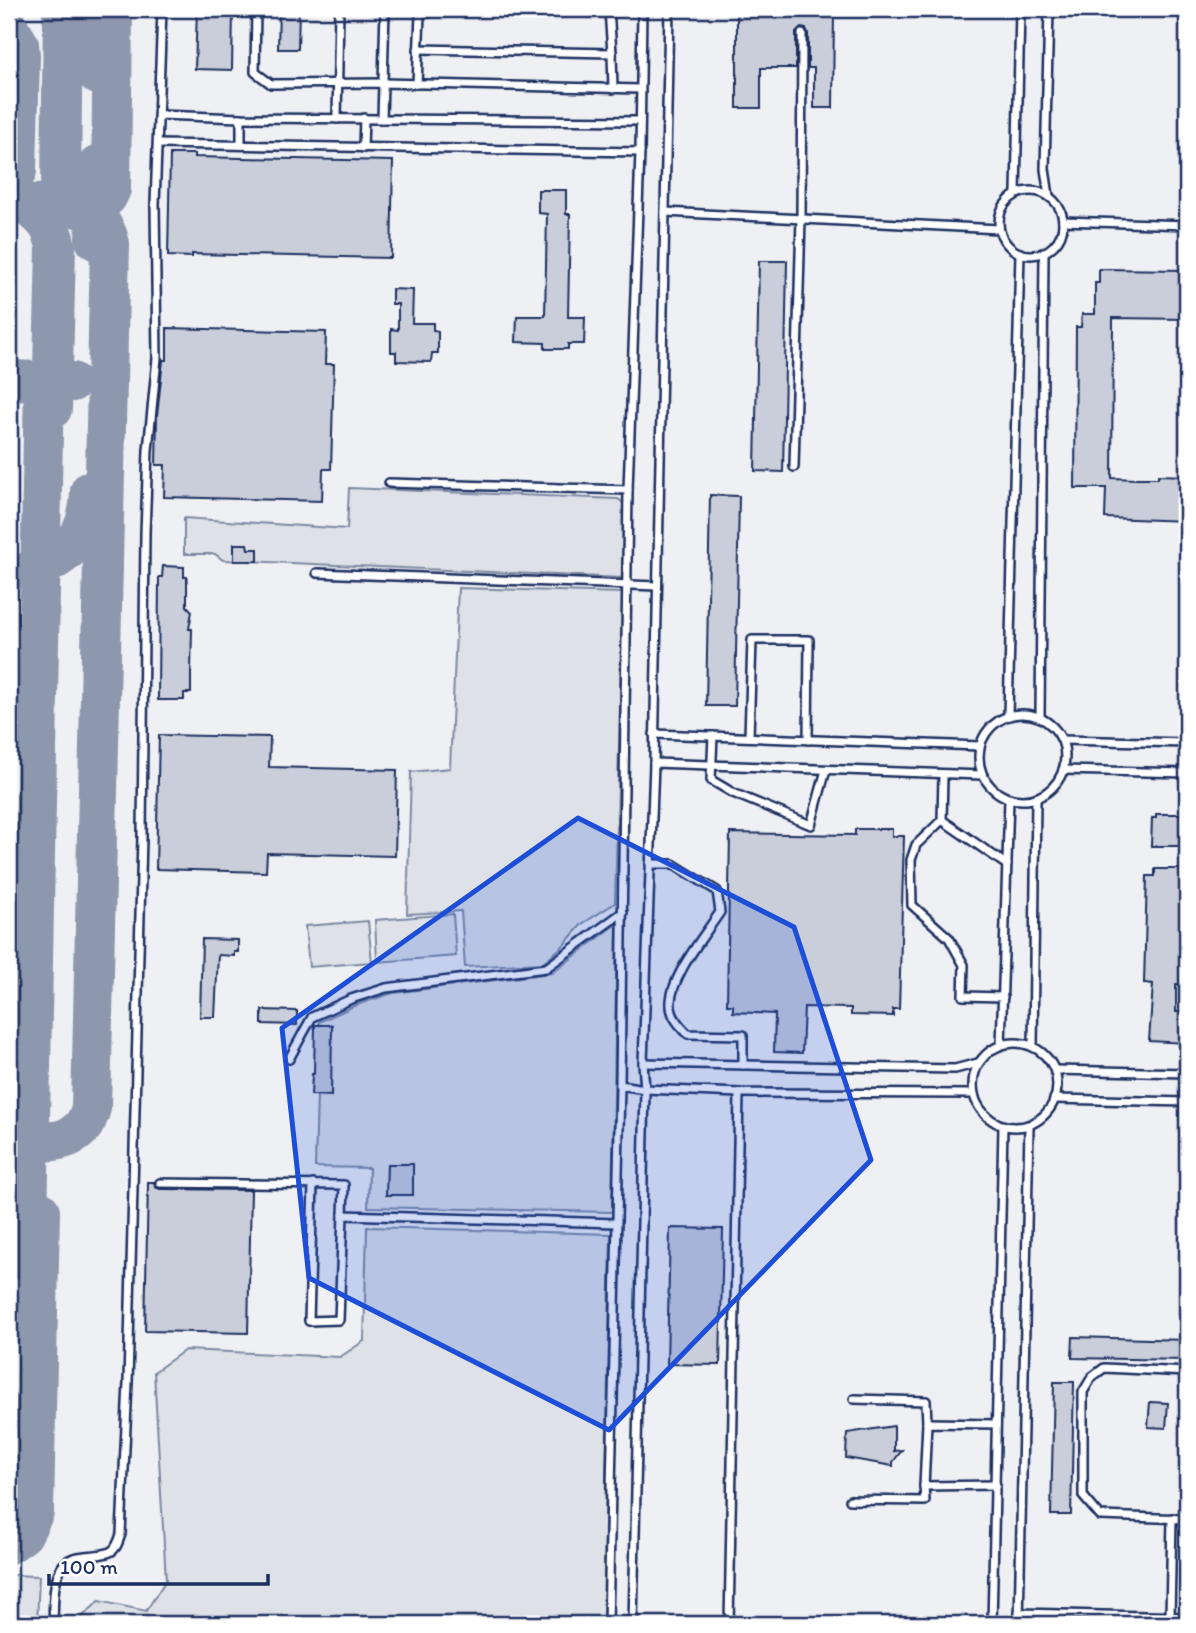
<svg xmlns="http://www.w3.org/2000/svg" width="1196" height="1633" viewBox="0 0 1196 1633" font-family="Itim,sans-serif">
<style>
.built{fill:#eff0f4}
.green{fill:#dee1e7;stroke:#7c88a2;stroke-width:2}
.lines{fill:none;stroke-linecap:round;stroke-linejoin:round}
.taxiway{stroke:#8d97ae;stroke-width:40}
.building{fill:#caceda;stroke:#1b2f5e;stroke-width:2}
.lane-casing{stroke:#1b2f5e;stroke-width:12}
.lane{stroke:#fff;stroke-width:7}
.marked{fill:#1d4ed8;fill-opacity:0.2;stroke:#1d4ed8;stroke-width:5;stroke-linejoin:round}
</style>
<rect width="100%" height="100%" fill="#fff"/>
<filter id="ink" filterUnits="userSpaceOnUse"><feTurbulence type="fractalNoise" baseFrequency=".0143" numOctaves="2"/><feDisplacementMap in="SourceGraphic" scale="14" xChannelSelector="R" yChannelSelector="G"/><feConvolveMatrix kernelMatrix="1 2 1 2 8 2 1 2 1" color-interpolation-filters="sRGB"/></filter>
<g filter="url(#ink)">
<rect class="built" x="9" y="9" width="1178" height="1615"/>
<g class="green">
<polygon points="349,488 618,499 626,505 623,578 223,560 215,554 184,554 184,518 347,529"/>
<polygon points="458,588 623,593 615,903 582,924 562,947 542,963 465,967 461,911 407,914 411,772 450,768"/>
<polygon points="453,914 456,956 377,962 375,920"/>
<polygon points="368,921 372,962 309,967 305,926"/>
<polygon points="617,924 612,1212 368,1207 369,1168 315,1167 319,1022 356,1005 393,993 552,973"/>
<polygon points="367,1227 611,1234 603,1624 82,1624 82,1617 99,1601 146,1611 166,1580 154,1372 185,1350 340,1357 364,1341"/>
<polygon points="9,1575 39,1576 37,1624 9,1624"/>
</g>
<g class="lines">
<g class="taxiway">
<path d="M62,15C95,29 99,41 98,75"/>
<polyline points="9,28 19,44 20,56 17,171 9,187"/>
<polyline points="107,197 111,189 113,9"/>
<path d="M9,204C48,205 99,195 110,244L91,1108C81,1149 42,1142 9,1141"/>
<path d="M21,204C41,213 52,225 56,247L52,409"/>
<polyline points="46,205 57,196 61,184 63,9"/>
<polyline points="95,240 97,166"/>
<polyline points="9,380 72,382"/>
<path d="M29,571C70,558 89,535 90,491"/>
<polyline points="9,1261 22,1242 28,1224 44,382"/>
<polyline points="9,1544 23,1534 34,1512 40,1211"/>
</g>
</g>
<g class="building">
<polygon points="197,9 233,9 232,70 195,69"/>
<polygon points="279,9 299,9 298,49 278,49"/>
<polygon points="737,9 834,9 833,108 814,108 814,68 808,68 808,33 806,29 801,28 796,33 796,68 761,68 761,108 737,108"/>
<polygon points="170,154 194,154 194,157 393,161 391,258 192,254 192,257 168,256"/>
<polygon points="538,190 566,190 566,214 570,214 568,317 585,317 584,344 568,344 568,349 545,349 545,343 516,342 517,316 545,316 547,214 538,213"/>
<polygon points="759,261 787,261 783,472 755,471"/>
<polygon points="1099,269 1187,270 1187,319 1113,318 1112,478 1136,479 1136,478 1158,478 1158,475 1187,476 1187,521 1105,518 1106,488 1075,488 1076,327 1081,327 1082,314 1095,314 1095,283 1099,283"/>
<polygon points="392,289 413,290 412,323 433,323 433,330 438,331 438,353 432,353 431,362 396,361 396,352 391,352 391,329 398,330 398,304 392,304"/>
<polygon points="167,328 326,332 325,364 334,364 331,469 323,469 322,501 164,497 165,465 156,465 157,416 163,360 167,360"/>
<polygon points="710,495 739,496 735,706 706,706"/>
<polygon points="234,544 247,544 248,549 258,549 258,561 234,561"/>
<polygon points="163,566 184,567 184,577 187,577 187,606 192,611 189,629 192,629 191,672 191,693 184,693 184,700 158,700 159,577 162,577"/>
<polygon points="159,735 270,737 269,767 397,770 395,856 267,853 266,872 156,869"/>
<polygon points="1156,814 1187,814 1187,846 1151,846 1152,818 1156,818"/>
<polygon points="855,829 892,829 892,836 904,836 899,1009 893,1009 893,1016 851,1015 851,1008 804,1007 802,1053 774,1052 775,1014 733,1012 733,1005 727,1005 730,833 855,835"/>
<polygon points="1155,869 1187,869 1187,985 1176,984 1176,1012 1187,1012 1187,1043 1149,1041 1153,984 1144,983 1147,876 1155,876"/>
<polygon points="202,939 238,940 238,952 234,952 234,956 218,955 215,1017 200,1017"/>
<polygon points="262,1010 297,1011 297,1025 262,1024"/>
<polygon points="315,1025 332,1025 331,1096 311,1095 312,1074 314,1074"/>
<polygon points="387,1164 413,1164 413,1195 386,1195"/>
<polygon points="148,1182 154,1182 155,1187 160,1189 251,1190 248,1333 145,1331"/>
<polygon points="670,1228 723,1229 720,1365 667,1364"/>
<polygon points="1073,1337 1187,1340 1187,1360 1072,1358"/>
<polygon points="1054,1382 1074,1382 1071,1515 1051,1515"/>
<polygon points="1150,1402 1168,1403 1166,1428 1148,1427"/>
<polygon points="894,1426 894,1451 902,1450 893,1462 893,1466 846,1458 847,1433"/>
</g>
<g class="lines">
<g class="lane-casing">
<g id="lane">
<polyline points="256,9 255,72 271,84 383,83 640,89"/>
<polyline points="594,9 609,9 612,53"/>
<polyline points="1049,9 1045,169 1049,196"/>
<polyline points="418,49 612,53 613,89"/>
<polyline points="417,84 420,15 440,9"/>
<polyline points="159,115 241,118 640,121"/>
<polyline points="241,118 241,145"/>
<polyline points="337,119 339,9"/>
<polyline points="382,119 385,9"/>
<polyline points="158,144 640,152"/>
<polyline points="363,148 364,118"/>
<circle cx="1031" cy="223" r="32"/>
<polyline points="1016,193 1020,9"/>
<polyline points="665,212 999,229"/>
<polyline points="1063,221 1187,225"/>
<polyline points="794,467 801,218 802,34"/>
<polyline points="389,483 628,490"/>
<polyline points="317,573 657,586"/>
<circle cx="1022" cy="757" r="43"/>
<polyline points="1008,715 1020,253"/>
<polyline points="1040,717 1044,253"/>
<polyline points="654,734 980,746"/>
<polyline points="713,736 711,780 733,793 811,825 826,770"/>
<polyline points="749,737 752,640 809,640 808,740"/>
<polyline points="1062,740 1187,743"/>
<polyline points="654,763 982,775"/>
<polyline points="1063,770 1187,773"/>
<polyline points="943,775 942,820 916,845 911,860 912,905 949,938 964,965 963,996 1003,997"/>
<polyline points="942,820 1007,865"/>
<path d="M650,864H673L717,891L720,912C705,935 668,979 671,1007C672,1018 681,1027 688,1034L743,1035V1065"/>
<circle cx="1015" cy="1085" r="42"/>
<polyline points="1001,1045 1009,799"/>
<polyline points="1033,1047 1036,798"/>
<polyline points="289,1059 312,1017 351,999 386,988 546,968 623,912"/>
<polyline points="643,1063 955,1069 978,1063"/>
<polyline points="1055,1070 1187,1073"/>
<polyline points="620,1085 645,1089 739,1093 974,1094"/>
<polyline points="1054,1099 1187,1102"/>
<polyline points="160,1183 344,1185 343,1215"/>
<polyline points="313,1184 309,1321 339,1320 343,1215 616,1223"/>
<polyline points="1187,1372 1104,1368 1092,1377 1083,1392 1083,1496 1100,1516 1187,1519"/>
<polyline points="854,1399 926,1401 927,1423"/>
<polyline points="996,1485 924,1486 927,1423 996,1424"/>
<polyline points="850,1500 925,1501 924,1486"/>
<polyline points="1019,1613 1187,1617"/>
<polyline points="1170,1616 1172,1518"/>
<path d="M53,1624C54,1607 52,1586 60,1570C69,1550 95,1559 110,1552C117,1549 119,1540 121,1534L128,1383L142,837L145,533L148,450L157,358L155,204L162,9"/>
<polyline points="608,1624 620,1085 628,490 640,152 642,9"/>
<polyline points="633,1624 645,1089 643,1063 654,763 669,9"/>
<polyline points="729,1624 739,1093"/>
<polyline points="992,1624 1003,1126"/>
<polyline points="1019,1624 1029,1126"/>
</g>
</g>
<use href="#lane" class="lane"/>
</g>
</g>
<path class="marked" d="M578,818L794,927L871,1160L609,1430L309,1278L282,1028Z"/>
<rect width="1196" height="1633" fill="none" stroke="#fff" stroke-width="35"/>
<rect x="18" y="18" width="1161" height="1598" fill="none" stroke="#1b2f5e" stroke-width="2.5" filter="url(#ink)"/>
<path d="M49 1574v10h219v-10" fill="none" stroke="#1b2f5e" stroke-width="3.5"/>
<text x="60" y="1574" font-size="21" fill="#1b2f5e" stroke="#ffffff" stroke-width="5" paint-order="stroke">100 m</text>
</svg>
